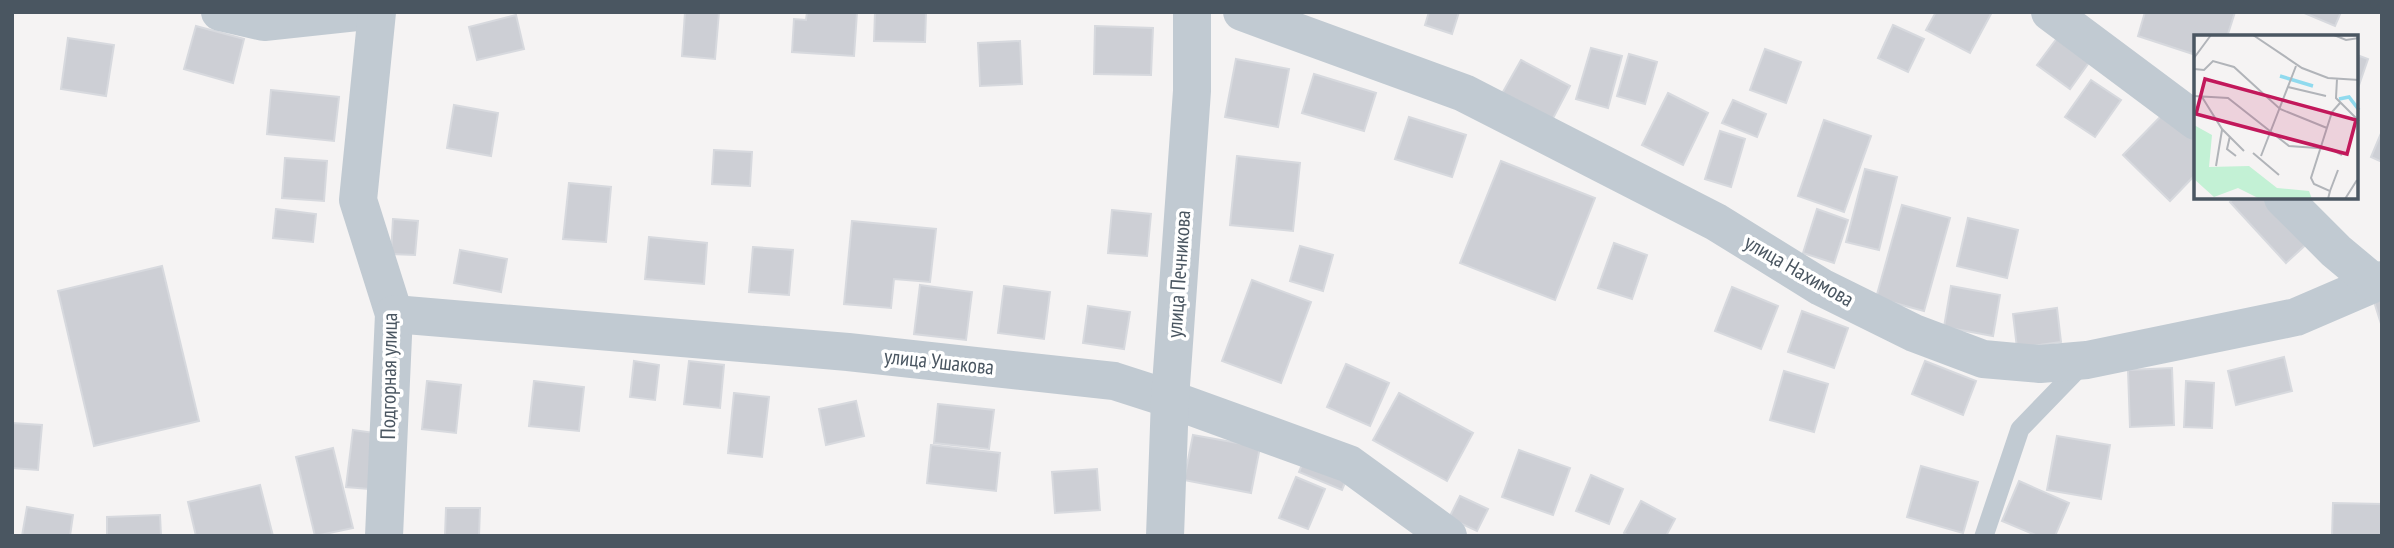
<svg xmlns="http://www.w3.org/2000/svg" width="2394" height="548" viewBox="0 0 2394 548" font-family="'PT Sans Narrow',sans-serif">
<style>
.building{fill:#cdcfd5;stroke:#d7d9de;stroke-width:2}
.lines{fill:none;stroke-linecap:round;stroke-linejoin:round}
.service{stroke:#c1cad2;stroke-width:19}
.minor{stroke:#c1cad2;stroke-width:38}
.labels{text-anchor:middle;stroke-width:7;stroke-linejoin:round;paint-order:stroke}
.street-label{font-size:21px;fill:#4a5661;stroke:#fff}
.inset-river{fill:none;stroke:#90daee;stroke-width:3.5}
.inset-road{fill:none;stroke:#b1b4b9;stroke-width:2}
.view{fill:#c2185b;fill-opacity:0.15;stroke:#c2185b;stroke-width:3.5}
.inset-edge{fill:none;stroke:#4a5661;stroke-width:3.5}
</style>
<rect width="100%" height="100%" fill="#f5f3f3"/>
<g class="building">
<polygon points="685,12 719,12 715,59 682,56"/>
<polygon points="807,12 857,12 854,56 792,52 794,19 806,20"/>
<polygon points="875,12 926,12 925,42 874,41"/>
<polygon points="1429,12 1459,12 1452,34 1425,25"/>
<polygon points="1936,12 1992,12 1970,53 1926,30"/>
<polygon points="2145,12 2235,12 2227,37 2196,37 2196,55 2138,36"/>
<polygon points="2302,12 2341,12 2335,26"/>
<polygon points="516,15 524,49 477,60 469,27"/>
<polygon points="1893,25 1924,39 1908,72 1878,58"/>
<polygon points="196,26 244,39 233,83 184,69"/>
<polygon points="1095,26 1153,28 1151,75 1094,74"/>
<polygon points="2061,33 2093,57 2070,89 2037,65"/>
<polygon points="68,38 114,45 106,96 61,89"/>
<polygon points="1020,41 1022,84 980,86 978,43"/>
<polygon points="1591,48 1622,56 1608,108 1576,99"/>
<polygon points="1765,49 1801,62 1786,103 1750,90"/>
<polygon points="1629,54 1657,62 1645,104 1617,96"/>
<polygon points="2357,55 2368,59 2357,91"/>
<polygon points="1236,59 1289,69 1278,127 1225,117"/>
<polygon points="1521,60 1570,86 1550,124 1500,97"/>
<polygon points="1314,74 1376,93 1364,131 1302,113"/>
<polygon points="2091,80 2121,100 2095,137 2065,117"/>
<polygon points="271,90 339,97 334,141 267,134"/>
<polygon points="1668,93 1708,113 1683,165 1642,145"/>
<polygon points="1733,100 1766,114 1757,137 1722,123"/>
<polygon points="454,105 498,113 491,156 447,148"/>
<polygon points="2168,109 2196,136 2196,174 2170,201 2123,155"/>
<polygon points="1409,117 1466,135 1452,177 1395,159"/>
<polygon points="1824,120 1871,136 1844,212 1798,196"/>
<polygon points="1720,131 1745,139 1731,187 1705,179"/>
<polygon points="2382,131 2382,162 2371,157"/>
<polygon points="714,150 752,152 750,186 712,184"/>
<polygon points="1237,156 1300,163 1293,231 1230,225"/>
<polygon points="285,158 327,161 324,201 282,198"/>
<polygon points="1501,161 1595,198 1555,300 1460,263"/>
<polygon points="1865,169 1897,177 1879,250 1846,242"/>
<polygon points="569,183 611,187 606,242 563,239"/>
<polygon points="2234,198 2272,198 2311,240 2286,263 2230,202"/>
<polygon points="1902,205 1950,218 1924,311 1876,298"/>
<polygon points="276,209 316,214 313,242 273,238"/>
<polygon points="1817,209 1848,220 1834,263 1803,253"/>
<polygon points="1112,210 1151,214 1147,256 1108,253"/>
<polygon points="1968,218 2018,230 2007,278 1957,266"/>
<polygon points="393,219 418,221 415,255 391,254"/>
<polygon points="852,221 936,229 930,282 894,279 891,308 844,304"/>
<polygon points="649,237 707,243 704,284 645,279"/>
<polygon points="1614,243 1647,255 1632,299 1598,288"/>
<polygon points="1300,246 1333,255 1323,291 1290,281"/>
<polygon points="753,247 793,250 789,295 749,292"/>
<polygon points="460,250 507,259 501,292 454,283"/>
<polygon points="162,266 199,421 94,446 58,291"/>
<polygon points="1252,280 1311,302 1281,383 1222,361"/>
<polygon points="920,285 972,292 966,340 914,334"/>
<polygon points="1004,286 1050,292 1044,339 998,333"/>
<polygon points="1951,286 2000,295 1993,336 1944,327"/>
<polygon points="1732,287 1778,306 1761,349 1715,331"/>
<polygon points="2382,289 2382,327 2371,292"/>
<polygon points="1088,306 1130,312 1124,349 1083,343"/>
<polygon points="2057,308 2061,342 2017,348 2013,314"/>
<polygon points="1802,311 1848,328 1834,368 1788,352"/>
<polygon points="2284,357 2292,391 2236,405 2228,371"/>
<polygon points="634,361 659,365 655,400 630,397"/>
<polygon points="689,361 724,365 720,408 684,404"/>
<polygon points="1925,361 1976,381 1963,415 1912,394"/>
<polygon points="1346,364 1389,383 1370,426 1327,407"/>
<polygon points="2172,368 2174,425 2130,427 2128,370"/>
<polygon points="1784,371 1828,384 1814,432 1770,420"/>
<polygon points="427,381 461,385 456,433 422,429"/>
<polygon points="534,381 584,387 579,431 529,426"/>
<polygon points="2186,381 2214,383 2212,428 2184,427"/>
<polygon points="734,393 769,397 762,457 728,453"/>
<polygon points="1399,393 1473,433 1447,481 1373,440"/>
<polygon points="856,401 864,436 826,445 819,409"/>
<polygon points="938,404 994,410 989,449 934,443"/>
<polygon points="12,423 42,425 38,470 12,468"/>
<polygon points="353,430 375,433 369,489 346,487"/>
<polygon points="1193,435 1260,447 1251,493 1184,480"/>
<polygon points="2057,436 2110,445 2101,499 2047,490"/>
<polygon points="931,445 1000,453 996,491 927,483"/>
<polygon points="333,448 353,528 315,536 296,457"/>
<polygon points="1519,450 1570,468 1553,515 1502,497"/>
<polygon points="1306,455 1349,473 1342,490 1299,472"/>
<polygon points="1921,466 1978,482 1963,533 1907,517"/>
<polygon points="1097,469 1100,510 1055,513 1052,472"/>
<polygon points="1591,475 1623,489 1609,524 1576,511"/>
<polygon points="1296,477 1325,489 1308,529 1279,518"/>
<polygon points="2019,481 2069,503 2055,536 2038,536 2002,521"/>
<polygon points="260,485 273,536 196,536 188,502"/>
<polygon points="1460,496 1488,509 1477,531 1449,518"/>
<polygon points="1641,501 1675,519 1666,536 1629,536 1624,533"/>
<polygon points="2333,503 2382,504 2382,536 2332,536"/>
<polygon points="27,507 73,515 70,536 22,536"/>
<polygon points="446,508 480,508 479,536 445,536"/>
<polygon points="160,515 161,536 107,536 107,517"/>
</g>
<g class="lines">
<polyline class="service" points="1984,536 2020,429 2082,365"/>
<g class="minor">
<polyline points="220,12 264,22 357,12"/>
<polyline points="377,12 358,200 394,314 384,536"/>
<polyline points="1242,12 1464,93 1716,222 1821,287 1914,333 1983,359 2040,364 2087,360 2296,317 2382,280"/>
<polyline points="2050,12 2196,121"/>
<polyline points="2283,198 2336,251 2373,282"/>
<polyline points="394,314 848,352 1114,381 1170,399 1349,464 1448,536"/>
<polyline points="1165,536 1170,399 1192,91 1192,12"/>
</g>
</g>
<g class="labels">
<g class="street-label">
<text transform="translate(1799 271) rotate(30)" y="7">улица Нахимова</text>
<text transform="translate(1179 274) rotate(-86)" y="7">улица Печникова</text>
<text transform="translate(939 362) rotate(6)" y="7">улица Ушакова</text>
<text transform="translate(389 376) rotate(-89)" y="7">Подгорная улица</text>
</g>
</g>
<g transform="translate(2194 35)">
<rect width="164" height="164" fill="#f5f3f3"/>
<path d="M0,90L18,100L15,132L55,131L83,153L115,156L118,164H66L44,153L20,162L0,144Z" fill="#c3f1d5"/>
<path class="inset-river" d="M86,41L119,51M145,64L155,62L165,75"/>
<path class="inset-road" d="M59,0L108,33L134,43L165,45M140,0L152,5L165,3M0,23L17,0M0,34L10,35L19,26L40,32L86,74L133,93M143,44L142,63L165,86M94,52L132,61M0,61L34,63L95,111L137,114L148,120M8,62L28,94L50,116M36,101L33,114L42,121M59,118L85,140M67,121L102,31M22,131L28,95M136,156L144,135M134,164L136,156L120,149L117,143L138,77L146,68M151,164L163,145"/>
<path class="view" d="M11,44L162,85L153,119L2,79Z"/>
<rect width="164" height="164" class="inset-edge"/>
</g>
<rect width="2394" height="548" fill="none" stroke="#4a5661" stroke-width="28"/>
</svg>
